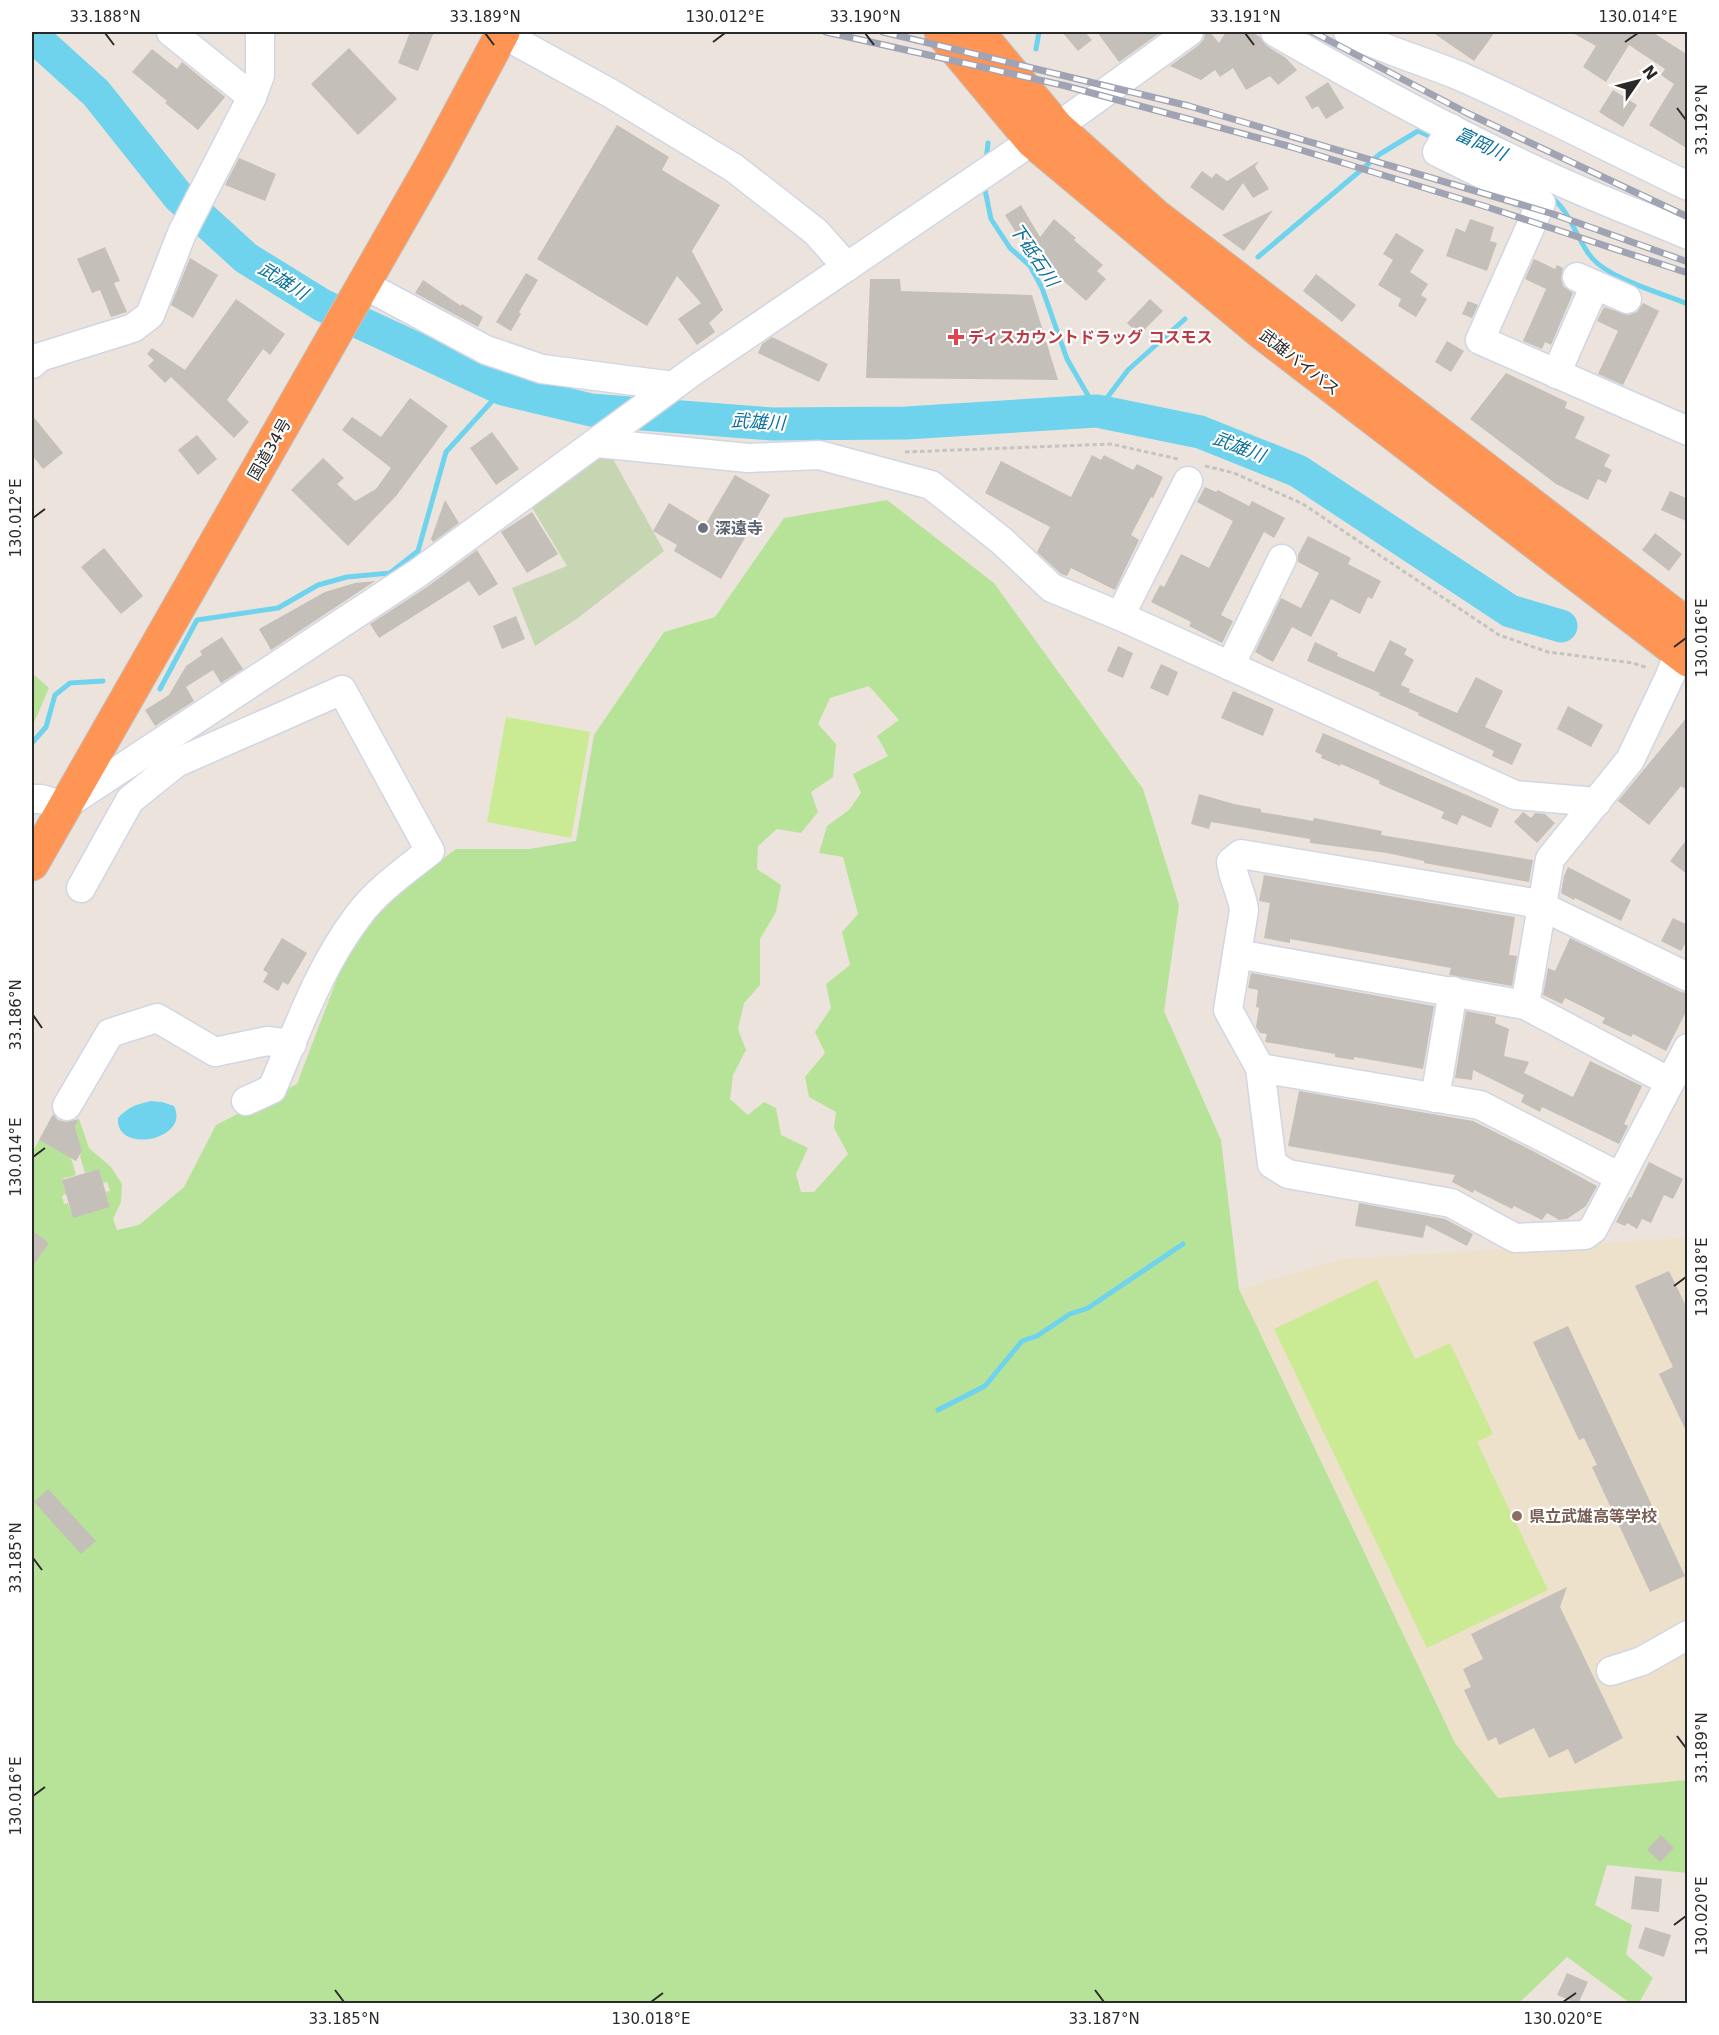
<svg xmlns="http://www.w3.org/2000/svg" width="1719" height="2035" viewBox="0 0 1719 2035" font-family="'DejaVu Sans','Noto Sans JP',sans-serif">
<style>
.education{fill:#eee1cb}
.green{fill:#b6e398;fill-rule:evenodd}
.cemetery{fill:#c6d6b3}
.pitch{fill:#caea94}
.water{fill:#6fd3ee}
.lines{fill:none;stroke-linecap:round;stroke-linejoin:round}
.stream{stroke:#6fd3ee;stroke-width:5}
.river{stroke:#6fd3ee;stroke-width:33}
.building{fill:#c4bfb8}
.minor-casing{stroke:#d1d6e3;stroke-width:31}
.highway-casing{stroke:#c3c3c3;stroke-width:35}
.path{stroke:#c3c3c3;stroke-width:3;stroke-dasharray:4.5 3;stroke-linecap:butt}
.minor{stroke:#fff;stroke-width:28}
.highway{stroke:#fe9555;stroke-width:33}
.rail-casing{stroke:#9fa3b4;stroke-width:7}
.rail{stroke:#fff;stroke-width:4.5;stroke-dasharray:14;stroke-linecap:butt}
.ticks{fill:none;stroke:#2a2a2a;stroke-width:2}
.health-dot{fill:#e0444e;stroke:#fff;stroke-width:2}
.worship-dot{fill:#6b7280;stroke:#fff;stroke-width:2}
.education-dot{fill:#8d6e63;stroke:#fff;stroke-width:2}
.labels{text-anchor:middle;stroke-width:4.5;stroke-linejoin:round;paint-order:stroke}
.health-label{font-size:16px;font-weight:bold;fill:#be3a42;stroke:#fff;text-anchor:start}
.street-label{font-size:16px;fill:#2a2a2a;stroke:#fff}
.worship-label{font-size:16px;font-weight:bold;fill:#5b616d;stroke:#fff;text-anchor:start}
.education-label{font-size:16px;font-weight:bold;fill:#785e54;stroke:#fff;text-anchor:start}
.water-label{font-size:18px;font-style:italic;fill:#0d729b;stroke:#fff}
.neatline{fill:none;stroke:#2a2a2a;stroke-width:2}
.ticks-label{font-size:15px;text-anchor:middle;fill:#2a2a2a}
</style>
<rect width="100%" height="100%" fill="#ece4dc"/>
<polygon class="education" points="1687,1231 1687,1780 1498,1798 1455,1743 1239,1289 1342,1259 1683,1238"/>
<g class="green">
<path d="M887,500L994,583L1143,789L1179,905L1164,1011L1221,1140L1239,1289L1455,1743L1498,1798L1687,1780V1873L1607,1865L1595,1905L1632,1925L1626,1954L1653,1978L1639,2003H1630L1567,1957L1518,2004H32V1153L39,1140L71,1158L76,1175L62,1179L66,1194L62,1196L64,1204L68,1203L73,1217L110,1207L106,1192L110,1191L107,1182L103,1183L99,1169L85,1173L80,1156L82,1151L75,1126L79,1119L89,1148L111,1167L122,1184L121,1202L113,1219L117,1230L139,1225L184,1187L216,1125L297,1084L346,955L391,897L456,849H530L576,841L594,735L664,632L715,617L784,518ZM869,686L899,720L877,736L888,756L853,774L861,793L849,810L827,826L819,853L843,857L858,914L842,932L850,965L826,984L831,1008L815,1032L825,1053L805,1077L809,1097L836,1112L834,1128L848,1154L814,1192H801L796,1174L808,1148L781,1135L776,1108L764,1102L748,1115L730,1099L733,1075L746,1050L738,1029L744,1003L760,985V939L776,912L781,885L757,869L758,846L777,829L801,833L818,812L811,792L833,777L836,744L818,724L830,698Z"/>
<polygon points="32,673 49,688 32,727"/>
</g>
<polygon class="cemetery" points="608,450 664,551 578,618 535,646 512,588 567,566 530,504"/>
<g class="pitch">
<polygon points="506,717 590,732 571,838 487,822"/>
<polygon points="1377,1280 1415,1359 1450,1343 1493,1434 1477,1442 1548,1590 1427,1648 1274,1329"/>
</g>
<path class="water" d="M151,1101L162,1102L174,1106C191,1140 115,1155 118,1118C128,1107 137,1104 151,1101Z"/>
<g class="lines">
<g class="stream">
<polyline points="1036,49 1039,32"/>
<polyline points="986,161 988,143"/>
<polyline points="984,185 991,219 1010,248 1030,266 1042,288 1067,359 1097,411 1128,370 1185,319"/>
<path d="M1551,197C1571,212 1576,239 1592,258C1610,279 1661,293 1688,304"/>
<polyline points="1258,257 1380,154 1418,131 1436,139"/>
<polyline points="160,689 197,620 278,608 318,585 347,577 390,573 418,551 446,452 503,389"/>
<polyline points="32,743 46,727 55,695 70,683 103,681"/>
<polyline points="938,1410 985,1386 1022,1341 1037,1336 1070,1314 1088,1308 1183,1244"/>
</g>
<polyline class="river" points="32,35 96,93 178,196 246,258 322,305 503,389 591,410 772,424 906,423 1097,411 1200,432 1298,471 1510,611 1561,626"/>
</g>
<g class="building">
<polygon points="410,32 434,32 418,71 398,63"/>
<polygon points="1062,32 1085,32 1092,40 1078,51"/>
<polygon points="1097,32 1161,32 1119,62"/>
<polygon points="1205,32 1210,32 1219,43 1226,32 1252,32 1260,37 1267,46 1286,58 1297,70 1278,85 1270,76 1246,90 1233,68 1220,77 1215,70 1201,80 1170,66 1199,45 1204,39"/>
<polygon points="1432,32 1495,32 1474,61"/>
<polygon points="1571,32 1652,32 1688,55 1688,149 1649,125 1674,84 1661,75 1665,69 1629,45 1606,82 1583,67 1596,46"/>
<polygon points="349,48 397,99 358,135 311,84"/>
<polygon points="152,49 177,69 182,62 225,97 198,130 165,103 167,101 132,72"/>
<polygon points="1328,82 1344,108 1326,119 1318,106 1312,109 1305,97"/>
<polygon points="1613,90 1637,105 1623,127 1599,112"/>
<polygon points="617,125 669,157 662,170 720,205 692,251 723,310 709,323 715,332 697,345 678,319 701,303 677,276 647,326 537,259"/>
<polygon points="239,158 276,174 265,201 225,185"/>
<polygon points="1259,161 1255,167 1269,189 1253,198 1243,183 1223,211 1190,187 1202,171 1212,178 1216,173 1227,181"/>
<polygon points="1021,205 1040,237 1054,219 1076,238 1074,240 1103,265 1097,271 1106,279 1086,301 1038,258 1031,247 1038,238 1025,247 1005,215"/>
<polygon points="1273,210 1244,251 1222,235"/>
<polygon points="1470,219 1494,227 1490,241 1497,243 1487,271 1446,256 1456,228 1465,232"/>
<polygon points="1396,233 1424,250 1410,272 1428,284 1421,295 1427,299 1416,317 1398,306 1401,299 1378,285 1393,260 1383,254"/>
<polygon points="105,247 120,281 114,283 127,312 111,317 100,290 92,293 77,259"/>
<polygon points="190,258 218,275 193,318 171,305"/>
<polygon points="1534,259 1555,269 1557,265 1563,268 1561,278 1563,286 1573,293 1551,345 1545,342 1542,349 1523,341 1546,289 1525,279"/>
<polygon points="526,273 538,280 519,312 521,314 511,331 496,322"/>
<polygon points="1316,274 1356,305 1342,322 1303,291"/>
<polygon points="870,279 900,279 901,291 1032,295 1058,380 866,378"/>
<polygon points="423,280 461,306 462,304 483,317 478,327 415,293"/>
<polygon points="236,299 285,334 270,355 263,349 227,400 249,422 234,438 171,377 165,383 148,366 154,360 147,354 152,348 185,370"/>
<polygon points="1150,299 1163,311 1139,335 1127,323"/>
<polygon points="1468,301 1478,305 1472,318 1462,314"/>
<polygon points="1643,303 1659,311 1623,385 1598,374 1618,331 1597,321 1604,307 1628,315 1637,312"/>
<polygon points="772,337 828,364 819,382 758,353 762,344"/>
<polygon points="1447,341 1464,351 1451,372 1435,362"/>
<polygon points="1506,373 1567,402 1565,408 1585,417 1575,438 1610,455 1604,466 1612,470 1606,483 1598,479 1588,500 1556,484 1470,419"/>
<polygon points="410,398 448,426 396,496 348,546 291,490 323,458 344,478 337,484 355,501 376,489 391,468 342,430 352,417 381,437"/>
<polygon points="32,415 63,453 43,469 32,455"/>
<polygon points="492,432 519,469 496,485 470,448"/>
<polygon points="197,435 217,459 198,475 178,450"/>
<polygon points="1092,455 1101,460 1104,455 1133,470 1137,464 1163,477 1153,498 1151,497 1131,535 1139,540 1115,590 1071,568 1067,576 1061,574 1037,552 1050,527 985,493 1001,461 1071,497"/>
<polygon points="735,475 770,495 721,579 674,551 677,545 653,531 669,503 705,525"/>
<polygon points="1205,487 1216,492 1218,490 1249,506 1252,501 1285,518 1274,538 1264,532 1221,615 1233,621 1222,643 1189,626 1191,622 1151,602 1160,585 1164,587 1181,554 1209,568 1233,521 1197,502"/>
<polygon points="1670,491 1688,499 1688,522 1661,510"/>
<polygon points="445,500 459,523 433,542 431,539"/>
<polygon points="532,512 558,554 527,573 501,532"/>
<polygon points="1655,533 1682,554 1669,571 1642,550"/>
<polygon points="1308,536 1351,558 1348,564 1381,581 1372,599 1368,597 1360,614 1331,599 1311,637 1292,627 1273,662 1255,652 1281,598 1301,608 1319,573 1298,562 1298,555"/>
<polygon points="104,548 143,596 121,614 81,567"/>
<polygon points="477,550 498,584 479,596 469,581 379,638 370,624 427,587"/>
<polygon points="375,581 271,650 259,629 325,592 355,583"/>
<polygon points="516,616 525,639 502,649 493,626"/>
<polygon points="222,637 243,669 221,683 213,670 186,687 194,701 155,726 145,710 169,695 186,666 202,655 200,651"/>
<polygon points="1390,640 1407,649 1404,654 1414,660 1401,685 1410,689 1409,692 1457,713 1476,677 1503,691 1485,727 1522,744 1512,765 1492,756 1494,751 1418,715 1419,713 1379,695 1380,693 1307,661 1315,642 1338,653 1337,656 1374,672"/>
<polygon points="1118,646 1133,653 1123,678 1107,671"/>
<polygon points="1161,664 1178,672 1168,696 1150,688"/>
<polygon points="1233,691 1274,709 1263,736 1221,718"/>
<polygon points="1568,706 1603,725 1591,747 1557,729"/>
<polygon points="1688,716 1688,791 1681,786 1649,825 1618,801"/>
<polygon points="1323,733 1499,809 1491,828 1462,815 1457,825 1441,818 1444,812 1379,784 1380,781 1341,764 1340,766 1321,758 1322,755 1315,752"/>
<polygon points="1199,794 1234,804 1261,809 1261,812 1313,821 1314,818 1382,831 1381,835 1533,860 1529,882 1424,863 1424,861 1387,853 1310,843 1310,839 1211,822 1209,829 1191,824"/>
<polygon points="1523,812 1531,818 1535,813 1545,814 1555,823 1537,843 1514,822"/>
<polygon points="1688,838 1688,875 1670,861"/>
<polygon points="1568,867 1631,900 1621,921 1575,898 1574,900 1561,893 1564,876"/>
<polygon points="1264,875 1515,917 1509,955 1517,956 1512,986 1449,975 1451,968 1290,939 1290,943 1264,938 1270,903 1259,901"/>
<polygon points="1673,918 1688,925 1688,939 1681,951 1661,941"/>
<polygon points="282,938 307,953 288,985 283,982 278,991 263,982 268,973 263,970"/>
<polygon points="1570,938 1681,992 1688,993 1688,1008 1666,1051 1633,1034 1631,1037 1602,1023 1605,1018 1565,998 1562,1004 1543,995 1548,968 1555,971"/>
<polygon points="1251,973 1434,1006 1423,1069 1354,1057 1354,1060 1335,1057 1335,1054 1265,1042 1267,1034 1260,1033 1256,1027 1259,1008 1256,1007 1258,990 1248,988"/>
<polygon points="1466,1011 1496,1017 1495,1023 1509,1029 1504,1056 1529,1062 1524,1073 1573,1097 1590,1061 1642,1086 1624,1124 1628,1126 1619,1144 1542,1107 1540,1112 1521,1102 1524,1095 1473,1070 1472,1080 1455,1078"/>
<polygon points="1299,1091 1473,1121 1531,1150 1597,1186 1586,1206 1567,1219 1559,1220 1547,1213 1542,1220 1514,1206 1512,1209 1474,1190 1473,1193 1452,1182 1455,1175 1288,1146"/>
<polygon points="53,1114 58,1120 66,1122 79,1119 75,1126 82,1151 76,1161 39,1140"/>
<polygon points="1649,1162 1683,1179 1673,1199 1664,1195 1651,1223 1642,1219 1637,1229 1627,1223 1625,1226 1616,1222 1629,1197 1631,1198"/>
<polygon points="99,1169 110,1207 73,1218 62,1180"/>
<polygon points="1359,1203 1445,1219 1473,1234 1467,1246 1426,1225 1423,1238 1355,1226"/>
<polygon points="32,1230 49,1243 32,1267"/>
<polygon points="1669,1271 1688,1310 1688,1435 1659,1374 1673,1367 1635,1286"/>
<polygon points="1568,1326 1685,1576 1650,1592 1592,1467 1597,1465 1584,1438 1579,1440 1533,1342"/>
<polygon points="48,1489 96,1541 81,1554 34,1502"/>
<polygon points="1567,1587 1560,1607 1623,1738 1575,1764 1568,1749 1549,1758 1534,1728 1499,1745 1496,1737 1488,1741 1464,1690 1471,1687 1463,1669 1483,1659 1471,1634"/>
<polygon points="1661,1835 1674,1848 1660,1862 1647,1850"/>
<polygon points="1635,1876 1662,1879 1659,1912 1631,1909"/>
<polygon points="1645,1927 1671,1935 1664,1957 1638,1948"/>
<polygon points="1567,1973 1588,1982 1578,2004 1557,1995"/>
</g>
<g class="lines">
<g class="minor-casing">
<g id="minor">
<polyline points="171,32 252,97"/>
<polyline points="499,32 610,93 734,168 816,232 847,267"/>
<path d="M1275,32C1368,86 1463,138 1561,182C1603,201 1646,217 1688,235"/>
<path d="M1348,32C1384,50 1424,61 1462,77C1538,111 1613,150 1688,186"/>
<polyline points="1451,128 1437,152 1541,203 1480,340 1688,431"/>
<polyline points="1577,277 1627,299"/>
<polyline points="363,284 486,350 542,369 673,386"/>
<polyline points="32,364 40,357 133,328 150,315 182,233 252,97 260,75 260,32"/>
<polyline points="1556,374 1595,285"/>
<polyline points="597,443 748,458 819,455 931,485 1002,541 1052,588 1120,616 1515,795 1597,802"/>
<polyline points="1120,616 1188,481"/>
<polyline points="1230,666 1282,559"/>
<polyline points="32,799 41,799 64,806 418,573 692,372 1032,141 1057,127 1189,32"/>
<path d="M81,888L130,800L176,763L342,690L430,851C405,871 377,890 358,916C319,967 297,1031 272,1089L246,1101"/>
<polyline points="1237,954 1525,1005 1670,1082"/>
<path d="M1688,977L1541,906L1528,902L1241,854L1231,862C1233,879 1242,893 1244,910L1228,1010L1260,1068L1272,1164L1288,1174L1451,1203L1515,1238L1585,1235L1593,1229L1688,1048"/>
<polyline points="1525,1005 1550,859 1630,760 1670,676 1686,632"/>
<polyline points="1260,1068 1480,1105 1620,1177"/>
<polyline points="1435,1098 1453,991"/>
<polyline points="67,1106 110,1033 157,1018 215,1052 267,1041 292,1044"/>
<polyline points="1611,1671 1642,1661 1688,1635"/>
</g>
</g>
<g class="highway-casing">
<g id="highway">
<polyline points="941,32 1032,141 1262,333 1688,660"/>
<polyline points="978,32 1057,127 1155,215 1688,625"/>
<polyline points="32,864 434,161 503,32"/>
</g>
</g>
<g class="path">
<polyline points="905,452 1111,444 1178,459"/>
<polyline points="1205,466 1234,473 1303,504 1499,635 1548,652 1633,663 1648,668"/>
<polyline points="1295,2002 1296,2004"/>
</g>
<use href="#minor" class="minor"/>
<use href="#highway" class="highway"/>
<g class="rail-casing">
<g id="rail">
<polyline points="826,32 1066,86 1288,146 1487,207 1688,273"/>
<polyline points="883,32 1189,106 1553,214 1688,262"/>
<polyline points="1313,32 1467,113 1688,217"/>
</g>
</g>
<use href="#rail" class="rail"/>
</g>
<path class="ticks" d="M105,33L114,45M485,33L494,45M865,33L874,45M1245,33L1254,45M713,42L725,33M1625,42L1638,33M1677,108L1686,120M33,518L45,509M1674,647L1686,638M33,1015L42,1028M33,1157L45,1148M1674,1286L1686,1277M33,1558L42,1570M1677,1736L1686,1748M33,1796L45,1787M1674,1925L1686,1916M335,1990L344,2002M1095,1990L1104,2002M651,2002L663,1993M1563,2002L1576,1993"/>
<path class="health-dot" d="M953 328h6v6h6v6h-6v6h-6v-6h-6v-6h6z"/>
<circle class="worship-dot" cx="703" cy="528" r="6"/>
<circle class="education-dot" cx="1517" cy="1516" r="6"/>
<g class="labels">
<g class="health-label">
<text x="968" y="343">ディスカウントドラッグ コスモス</text>
</g>
<g class="street-label">
<text transform="translate(1300 362) rotate(38)" y="6">武雄バイパス</text>
<text transform="translate(269 449) rotate(-60)" y="6">国道34号</text>
</g>
<g class="worship-label">
<text x="715" y="534">深遠寺</text>
</g>
<g class="education-label">
<text x="1529" y="1522">県立武雄高等学校</text>
</g>
<g class="water-label">
<text transform="translate(1481 144) rotate(25)" y="6">富岡川</text>
<text transform="translate(1034 255) rotate(56)" y="6">下砥石川</text>
<text transform="translate(283 281) rotate(32)" y="6">武雄川</text>
<text transform="translate(758 422) rotate(3)" y="6">武雄川</text>
<text transform="translate(1239 447) rotate(21)" y="6">武雄川</text>
</g>
</g>
<rect width="1719" height="2035" fill="none" stroke="#ffffff" stroke-width="66"/>
<g transform="translate(1638 81) rotate(55)" stroke="#ffffff" stroke-width="4.5" paint-order="stroke">
<path d="M0-4.5L10 22L0 15L-10 22Z" fill="#2a2a2a"/>
<text y="-9" font-size="16" font-weight="bold" text-anchor="middle" fill="#2a2a2a">N</text>
</g>
<rect x="33" y="33" width="1653" height="1969" class="neatline"/>
<g class="ticks-label">
<text x="105" y="22">33.188°N</text>
<text x="485" y="22">33.189°N</text>
<text x="725" y="22">130.012°E</text>
<text x="865" y="22">33.190°N</text>
<text x="1245" y="22">33.191°N</text>
<text x="1638" y="22">130.014°E</text>
<text transform="translate(1702 120) rotate(-90)" y="5">33.192°N</text>
<text transform="translate(16 518) rotate(-90)" y="5">130.012°E</text>
<text transform="translate(1702 638) rotate(-90)" y="5">130.016°E</text>
<text transform="translate(16 1015) rotate(-90)" y="5">33.186°N</text>
<text transform="translate(16 1157) rotate(-90)" y="5">130.014°E</text>
<text transform="translate(1702 1277) rotate(-90)" y="5">130.018°E</text>
<text transform="translate(16 1558) rotate(-90)" y="5">33.185°N</text>
<text transform="translate(1702 1748) rotate(-90)" y="5">33.189°N</text>
<text transform="translate(16 1796) rotate(-90)" y="5">130.016°E</text>
<text transform="translate(1702 1916) rotate(-90)" y="5">130.020°E</text>
<text x="344" y="2024">33.185°N</text>
<text x="651" y="2024">130.018°E</text>
<text x="1104" y="2024">33.187°N</text>
<text x="1563" y="2024">130.020°E</text>
</g>
</svg>
